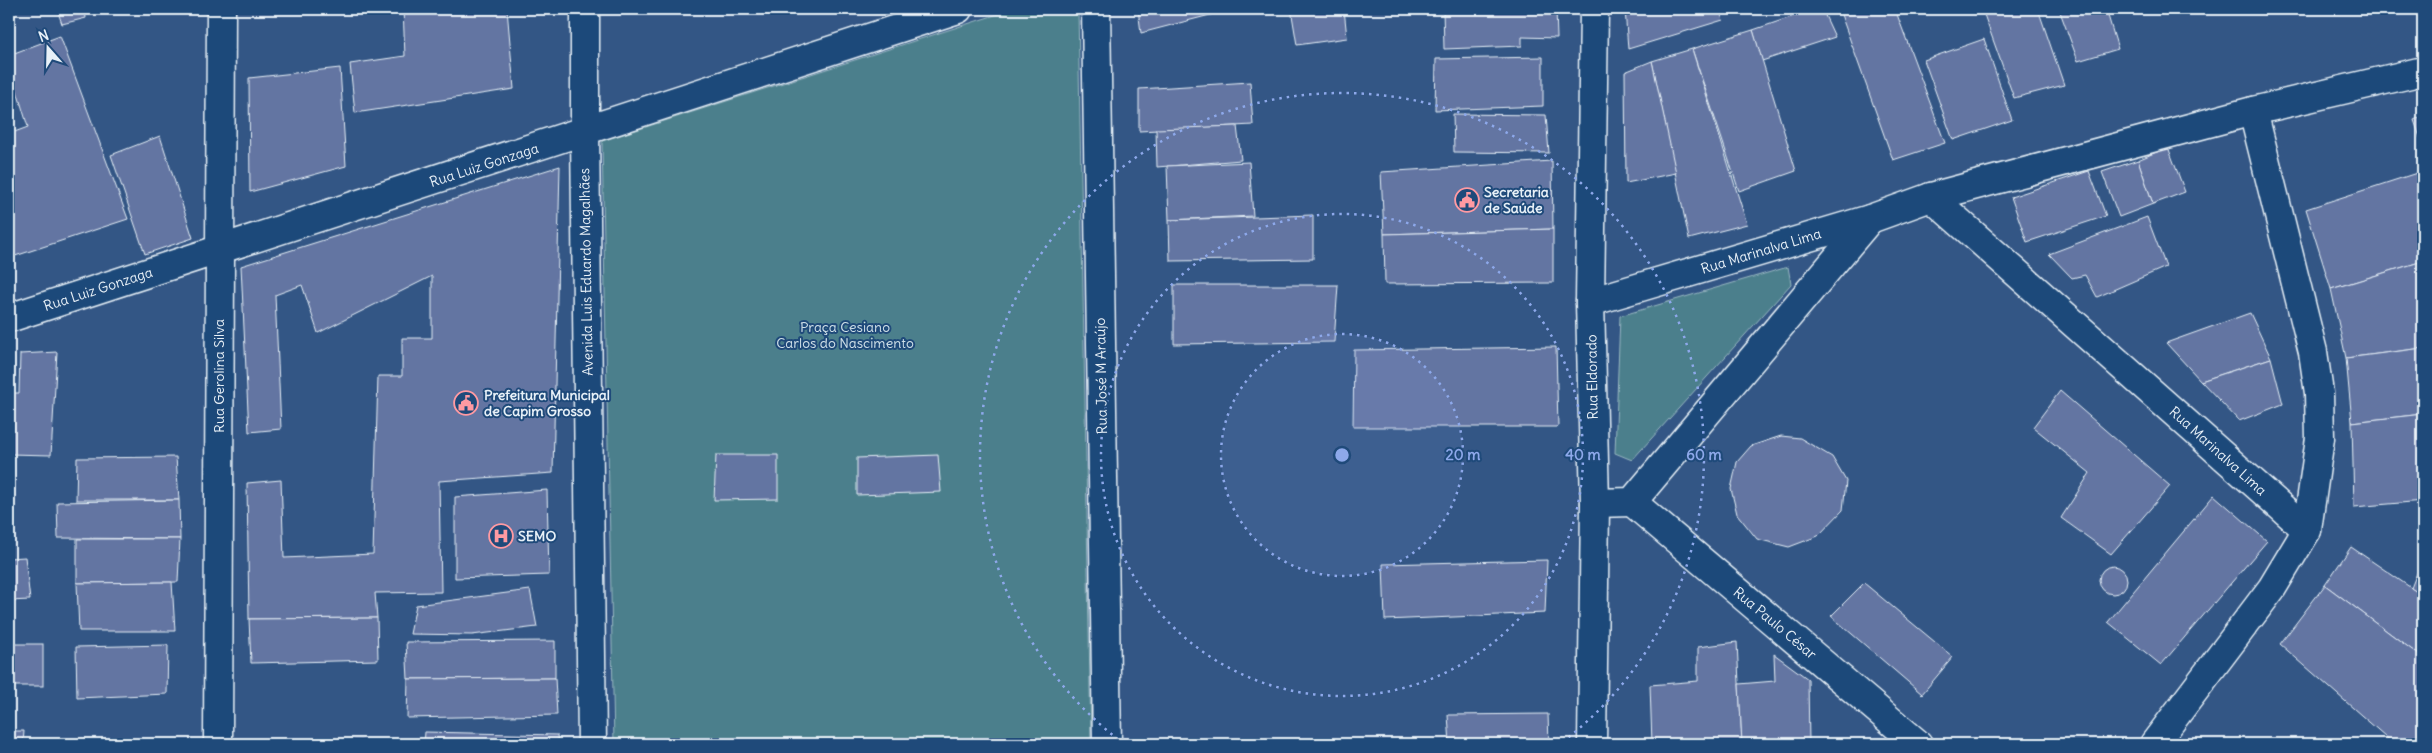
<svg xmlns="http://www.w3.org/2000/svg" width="2432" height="753" viewBox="0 0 2432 753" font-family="Delius,sans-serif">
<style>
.green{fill:#4b7f8c;stroke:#9ab8c2}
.building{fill:#6475a2;stroke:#e8f1f8}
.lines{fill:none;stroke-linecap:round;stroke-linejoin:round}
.street-casing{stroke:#e8f1f8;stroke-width:31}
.street{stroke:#1f4a7a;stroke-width:28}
.ring{fill:none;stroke:#8da8ea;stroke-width:2.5;stroke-dasharray:2.5 5}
.labels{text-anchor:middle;stroke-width:4;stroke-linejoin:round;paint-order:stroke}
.street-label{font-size:14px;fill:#e8f1f8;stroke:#1f4a7a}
.poi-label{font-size:14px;font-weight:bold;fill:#e8f1f8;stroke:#1f4a7a;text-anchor:start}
.park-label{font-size:14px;fill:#d0e0e8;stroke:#1f4a7a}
.centre{fill:#8da8ea;stroke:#1f4a7a;stroke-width:2.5}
.ring-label{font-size:15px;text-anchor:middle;font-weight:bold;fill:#8da8ea;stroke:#1f4a7a;stroke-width:4;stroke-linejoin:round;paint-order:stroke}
</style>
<rect width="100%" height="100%" fill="#335685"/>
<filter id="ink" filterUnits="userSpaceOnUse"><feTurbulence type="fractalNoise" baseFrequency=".02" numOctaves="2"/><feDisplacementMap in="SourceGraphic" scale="10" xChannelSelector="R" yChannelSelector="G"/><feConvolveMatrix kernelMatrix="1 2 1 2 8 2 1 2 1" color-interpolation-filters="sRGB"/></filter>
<g filter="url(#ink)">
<g class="green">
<polygon points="1014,9 1078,9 1091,744 614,744 602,141"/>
<polygon points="1788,267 1791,284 1632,460 1615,453 1620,316"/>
</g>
<g class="building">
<polygon points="57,9 85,9 86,18 62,24"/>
<polygon points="403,9 507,9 514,89 355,113 350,64 405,56"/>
<polygon points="1138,9 1233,9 1141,33"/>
<polygon points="1291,9 1344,9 1347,38 1297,45"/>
<polygon points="1443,9 1556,9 1557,38 1522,37 1522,46 1444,49"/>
<polygon points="1625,9 1719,9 1723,20 1628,49"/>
<polygon points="1815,9 1822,9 1835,37 1762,61 1753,30"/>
<polygon points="1839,9 1895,9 1945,143 1893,160"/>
<polygon points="1982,9 2038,9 2064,85 2014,98"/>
<polygon points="2059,9 2106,9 2118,49 2078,61"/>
<polygon points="1753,30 1796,171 1739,191 1692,49"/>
<polygon points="60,36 128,219 9,258 9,134 28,127 9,65 9,55"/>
<polygon points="1984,39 2012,120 1953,140 1924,60"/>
<polygon points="1692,49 1747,224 1689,239 1652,61"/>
<polygon points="1543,57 1543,106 1435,110 1436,59"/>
<polygon points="1652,61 1676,173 1626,183 1625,72"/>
<polygon points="340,68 346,166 250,192 249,78"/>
<polygon points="1250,82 1253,125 1139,131 1139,89"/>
<polygon points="1453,114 1546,115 1549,153 1454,152"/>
<polygon points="2423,116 2423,146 2414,120"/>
<polygon points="1237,126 1241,160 1157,167 1156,129"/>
<polygon points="160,136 193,238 145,254 111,155"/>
<polygon points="2168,147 2185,192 2153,204 2138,160"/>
<polygon points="2138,160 2153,204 2119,217 2102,172"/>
<polygon points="1552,161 1553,229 1384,234 1381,172"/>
<polygon points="1249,162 1253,216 1169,220 1167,166"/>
<polygon points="560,166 553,473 439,481 441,592 375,593 377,618 249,619 247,483 281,480 284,558 373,554 378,376 402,376 402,338 432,338 432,276 318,333 302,285 275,295 281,429 249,432 241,266"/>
<polygon points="2089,171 2106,216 2027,242 2011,197"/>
<polygon points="2423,171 2423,261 2331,289 2306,209"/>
<polygon points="1313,215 1313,259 1170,261 1169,220"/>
<polygon points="2147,217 2166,267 2097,297 2085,275 2072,278 2049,254"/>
<polygon points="1553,229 1553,283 1385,284 1384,234"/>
<polygon points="2423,261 2423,348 2346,358 2331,289"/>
<polygon points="1174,285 1338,285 1334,342 1174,344"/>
<polygon points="2250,313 2271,358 2201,381 2166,343"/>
<polygon points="1556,347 1558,427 1353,427 1354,350"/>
<polygon points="2423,348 2423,414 2352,422 2346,358"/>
<polygon points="57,352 51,455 9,454 9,393 19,393 20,354"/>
<polygon points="2271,358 2283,404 2239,421 2201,381"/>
<polygon points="2060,391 2170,486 2111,554 2061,518 2090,473 2033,427"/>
<polygon points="2423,414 2423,501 2354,507 2352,422"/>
<polygon points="1781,436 1800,438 1832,457 1846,481 1843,510 1818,536 1789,547 1757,539 1737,514 1731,489 1737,462 1751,446"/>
<polygon points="716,455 778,455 778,499 714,500"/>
<polygon points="938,455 941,492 857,495 857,458"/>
<polygon points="176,457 179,500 76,500 77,458"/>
<polygon points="547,490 549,575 455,578 455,497"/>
<polygon points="2214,495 2267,541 2161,665 2108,622"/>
<polygon points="179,500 180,539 58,538 57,502"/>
<polygon points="77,539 180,539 178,582 77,583"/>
<polygon points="2351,547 2423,596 2423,658 2325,585"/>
<polygon points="25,557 30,600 9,601 9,558"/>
<polygon points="2423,558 2423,596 2411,588"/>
<polygon points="1547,560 1545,613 1385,620 1383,564"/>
<circle cx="2113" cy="580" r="14"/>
<polygon points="172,582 175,631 79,631 77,583"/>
<polygon points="1864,583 1953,657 1922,694 1831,616"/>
<polygon points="2325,585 2423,658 2423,744 2394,744 2280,644"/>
<polygon points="530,590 537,627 472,635 410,634 416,605"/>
<polygon points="377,618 378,660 251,663 249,619"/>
<polygon points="555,641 555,678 408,679 406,642"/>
<polygon points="1737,642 1742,744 1652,744 1650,685 1698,681 1698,647"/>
<rect x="9" y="644" width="34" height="42"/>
<polygon points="168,645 167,694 77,698 76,647"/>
<polygon points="1774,654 1808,679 1809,744 1742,744 1739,684 1775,681"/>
<polygon points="555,678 557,715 407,718 408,679"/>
<polygon points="1548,714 1549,744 1450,744 1448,715"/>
<polygon points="9,731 24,731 23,744 9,744"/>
<polygon points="425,732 557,735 558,744 424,744"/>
<polygon points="362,741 363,744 275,743"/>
</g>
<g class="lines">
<g class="street-casing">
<g id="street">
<polyline points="585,9 585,132 592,744"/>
<polyline points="1096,9 1107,744"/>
<polyline points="2253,111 2313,352 2319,393 2320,438 2307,530"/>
<polyline points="1931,197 2307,530 2272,588 2154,744"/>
<polyline points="1590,302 1870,219 1931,197 2253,111 2423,71"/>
<polyline points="9,318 958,9"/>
<polyline points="1632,502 1918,744"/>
<polyline points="1595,503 1632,502 1870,219"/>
<polyline points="218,744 221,9"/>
<polyline points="1592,744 1595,503 1590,302 1594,9"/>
</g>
</g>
<use href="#street" class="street"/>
</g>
</g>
<circle cx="1342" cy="455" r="121" fill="#8da8ea" fill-opacity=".12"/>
<g class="ring">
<circle cx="1342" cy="455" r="121"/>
<circle cx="1342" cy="455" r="241"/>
<path d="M1124 744A362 362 0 1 1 1560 744"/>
</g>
<defs>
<g id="civic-ring" transform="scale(1.25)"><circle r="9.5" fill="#1f4a7a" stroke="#ff9aa2" stroke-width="1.5"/><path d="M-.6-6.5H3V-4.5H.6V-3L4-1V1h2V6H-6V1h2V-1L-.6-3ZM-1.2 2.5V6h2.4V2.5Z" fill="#ff9aa2"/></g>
<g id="hospital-ring" transform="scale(1.25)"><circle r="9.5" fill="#1f4a7a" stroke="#ff9aa2" stroke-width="1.5"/><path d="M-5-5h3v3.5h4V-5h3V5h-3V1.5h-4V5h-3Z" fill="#ff9aa2"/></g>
</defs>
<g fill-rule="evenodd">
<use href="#civic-ring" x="1467" y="200"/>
<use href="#civic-ring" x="466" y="403"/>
<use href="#hospital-ring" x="501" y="536"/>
</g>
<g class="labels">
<g class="street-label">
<text transform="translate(484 165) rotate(-18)" y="5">Rua Luiz Gonzaga</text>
<text transform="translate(1761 251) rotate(-17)" y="5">Rua Marinalva Lima</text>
<text transform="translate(586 272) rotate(-91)" y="5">Avenida Luis Eduardo Magalhães</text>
<text transform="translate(98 289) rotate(-18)" y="5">Rua Luiz Gonzaga</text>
<text transform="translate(219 376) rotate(-90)" y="5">Rua Gerolina Silva</text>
<text transform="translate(1101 376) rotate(-91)" y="5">Rua José M Araújo</text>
<text transform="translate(1592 377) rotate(-91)" y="5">Rua Eldorado</text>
<text transform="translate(2218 451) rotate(42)" y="5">Rua Marinalva Lima</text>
<text transform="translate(1775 623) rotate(40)" y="5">Rua Paulo César</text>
</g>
<g class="poi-label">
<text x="1484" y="197">Secretaria<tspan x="1484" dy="16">de Saúde</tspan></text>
<text x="484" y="400">Prefeitura Municipal<tspan x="484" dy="16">de Capim Grosso</tspan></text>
<text x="518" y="541">SEMO</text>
</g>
<g class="park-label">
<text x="845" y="332">Praça Cesiano<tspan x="845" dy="16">Carlos do Nascimento</tspan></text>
</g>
</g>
<circle cx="1342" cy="455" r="8" class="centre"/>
<g class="ring-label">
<text x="1463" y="460">20 m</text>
<text x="1583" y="460">40 m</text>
<text x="1704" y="460">60 m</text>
</g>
<rect width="2432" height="753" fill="none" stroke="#1f4a7a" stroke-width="30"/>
<rect x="15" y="15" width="2402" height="723" fill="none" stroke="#e8f1f8" stroke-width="2" filter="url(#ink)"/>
<g transform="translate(48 48) rotate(340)" stroke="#1f4a7a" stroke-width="4" paint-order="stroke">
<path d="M0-4L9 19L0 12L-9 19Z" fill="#e8f1f8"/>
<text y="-8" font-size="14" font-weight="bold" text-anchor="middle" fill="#e8f1f8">N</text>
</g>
</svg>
